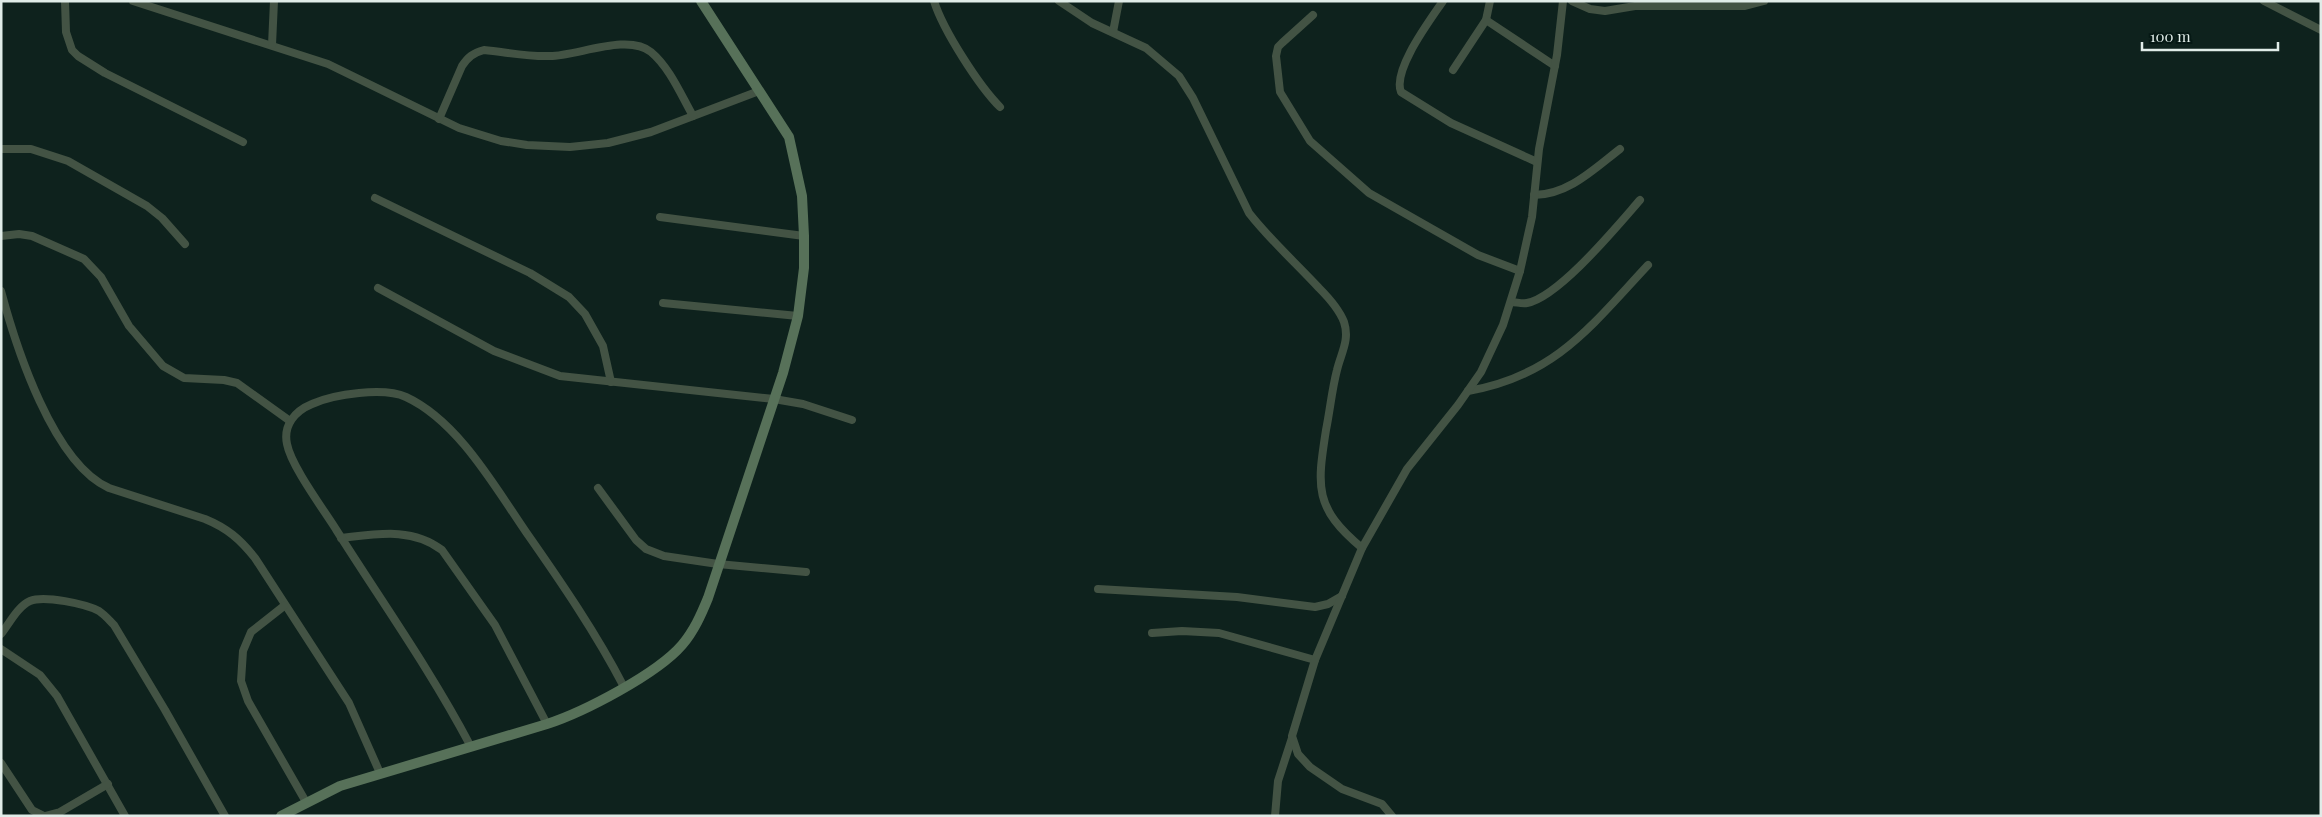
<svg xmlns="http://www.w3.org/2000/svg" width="2322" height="817" viewBox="0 0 2322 817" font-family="'Playfair Display',serif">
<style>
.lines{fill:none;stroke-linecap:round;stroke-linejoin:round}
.street{stroke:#435344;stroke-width:8}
.secondary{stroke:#577159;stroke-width:10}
</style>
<rect width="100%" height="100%" fill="#0e221d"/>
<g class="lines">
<g class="street">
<polyline points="65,1 66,32 72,50 78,56 105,73 243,142"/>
<polyline points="133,1 328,64 459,128 501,141 527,145 570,147 608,143 651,132 759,91"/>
<path d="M934,1C943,30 979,86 1000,107"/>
<path d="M1059,1L1092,23L1146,48L1179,76L1193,98L1249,213C1270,240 1296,263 1319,288C1329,298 1339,309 1344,322C1350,340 1341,353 1337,370C1332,389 1330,410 1326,430C1317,487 1314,508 1362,548"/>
<path d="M1443,1C1431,19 1392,70 1401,92L1451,123L1537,162"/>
<polyline points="1572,1 1590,9 1605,11 1635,6 1745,6 1764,1"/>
<polyline points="2264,1 2321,30"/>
<polyline points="1313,15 1282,43 1278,47 1276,56 1280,92 1310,141 1369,193 1478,255 1520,271"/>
<polyline points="1486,20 1555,66"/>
<polyline points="1113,32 1119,1"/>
<polyline points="272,45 274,1"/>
<polyline points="1453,70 1486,20 1490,1"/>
<path d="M439,119L462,66C468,57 473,53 484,50C506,52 528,57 550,56C577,56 628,33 651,52C670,68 681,95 693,116"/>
<polyline points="1,149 31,149 68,161 147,206 162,218 185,244"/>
<path d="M1534,195C1568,195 1594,169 1620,149"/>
<polyline points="375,198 530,273 569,297 585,314 603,346 611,382"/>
<polyline points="660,217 804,236"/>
<polyline points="1,236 19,234 32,236 84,259 101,277 129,326 163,366 184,378 224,380 237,383 290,421"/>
<polyline points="378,288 494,351 560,376 774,399 803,404 852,420"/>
<path d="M1,291C16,347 53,463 109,488L205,519C227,528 240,539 255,558L349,703L380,773"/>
<path d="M1511,302C1516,302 1522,304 1527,303C1559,297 1618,225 1640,200"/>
<polyline points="663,303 798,316"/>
<path d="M1468,391C1555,376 1591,326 1648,265"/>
<polyline points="598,488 636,540 646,549 664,556 718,564 806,572"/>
<path d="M341,538C377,534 412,527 442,550L495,625L547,724"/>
<polyline points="1098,589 1237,597 1315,607 1328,604 1342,596"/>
<polyline points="284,606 251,632 243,651 241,681 248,701 306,802"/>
<polyline points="1152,633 1182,631 1219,633 1315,660"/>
<path d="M1,634C9,624 18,606 30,601C44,595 86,604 99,611C105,615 109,620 114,625L165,710L225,816"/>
<polyline points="1,649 40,675 57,696 125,816"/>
<path d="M470,745C431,671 382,602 337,531C324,510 291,466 287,444C283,425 295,411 312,404C334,394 384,387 406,397C458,421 495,487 526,532C561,582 596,633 624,687"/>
<polyline points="1,763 32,810 44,816"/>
<polyline points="45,816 60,812 108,784"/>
<polyline points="1275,816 1278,781 1292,738"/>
<polyline points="1392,816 1382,804 1342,789 1310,767 1298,754 1292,736 1315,660 1362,548 1407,469 1458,405 1481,372 1503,325 1520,271 1532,217 1539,149 1557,55 1563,1"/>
</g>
<path class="secondary" d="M281,816L340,786L547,724C584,712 657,674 682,645C694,631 701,615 708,598L783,373L798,316L804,268V236L802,196L789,137L701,1"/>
</g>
<rect width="2322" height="817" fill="none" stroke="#e0ece8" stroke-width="5"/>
<path d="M2142 42v8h136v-8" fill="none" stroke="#e0ece8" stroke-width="2.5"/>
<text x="2150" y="42" font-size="15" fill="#e0ece8" stroke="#051814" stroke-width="4" paint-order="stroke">100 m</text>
</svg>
